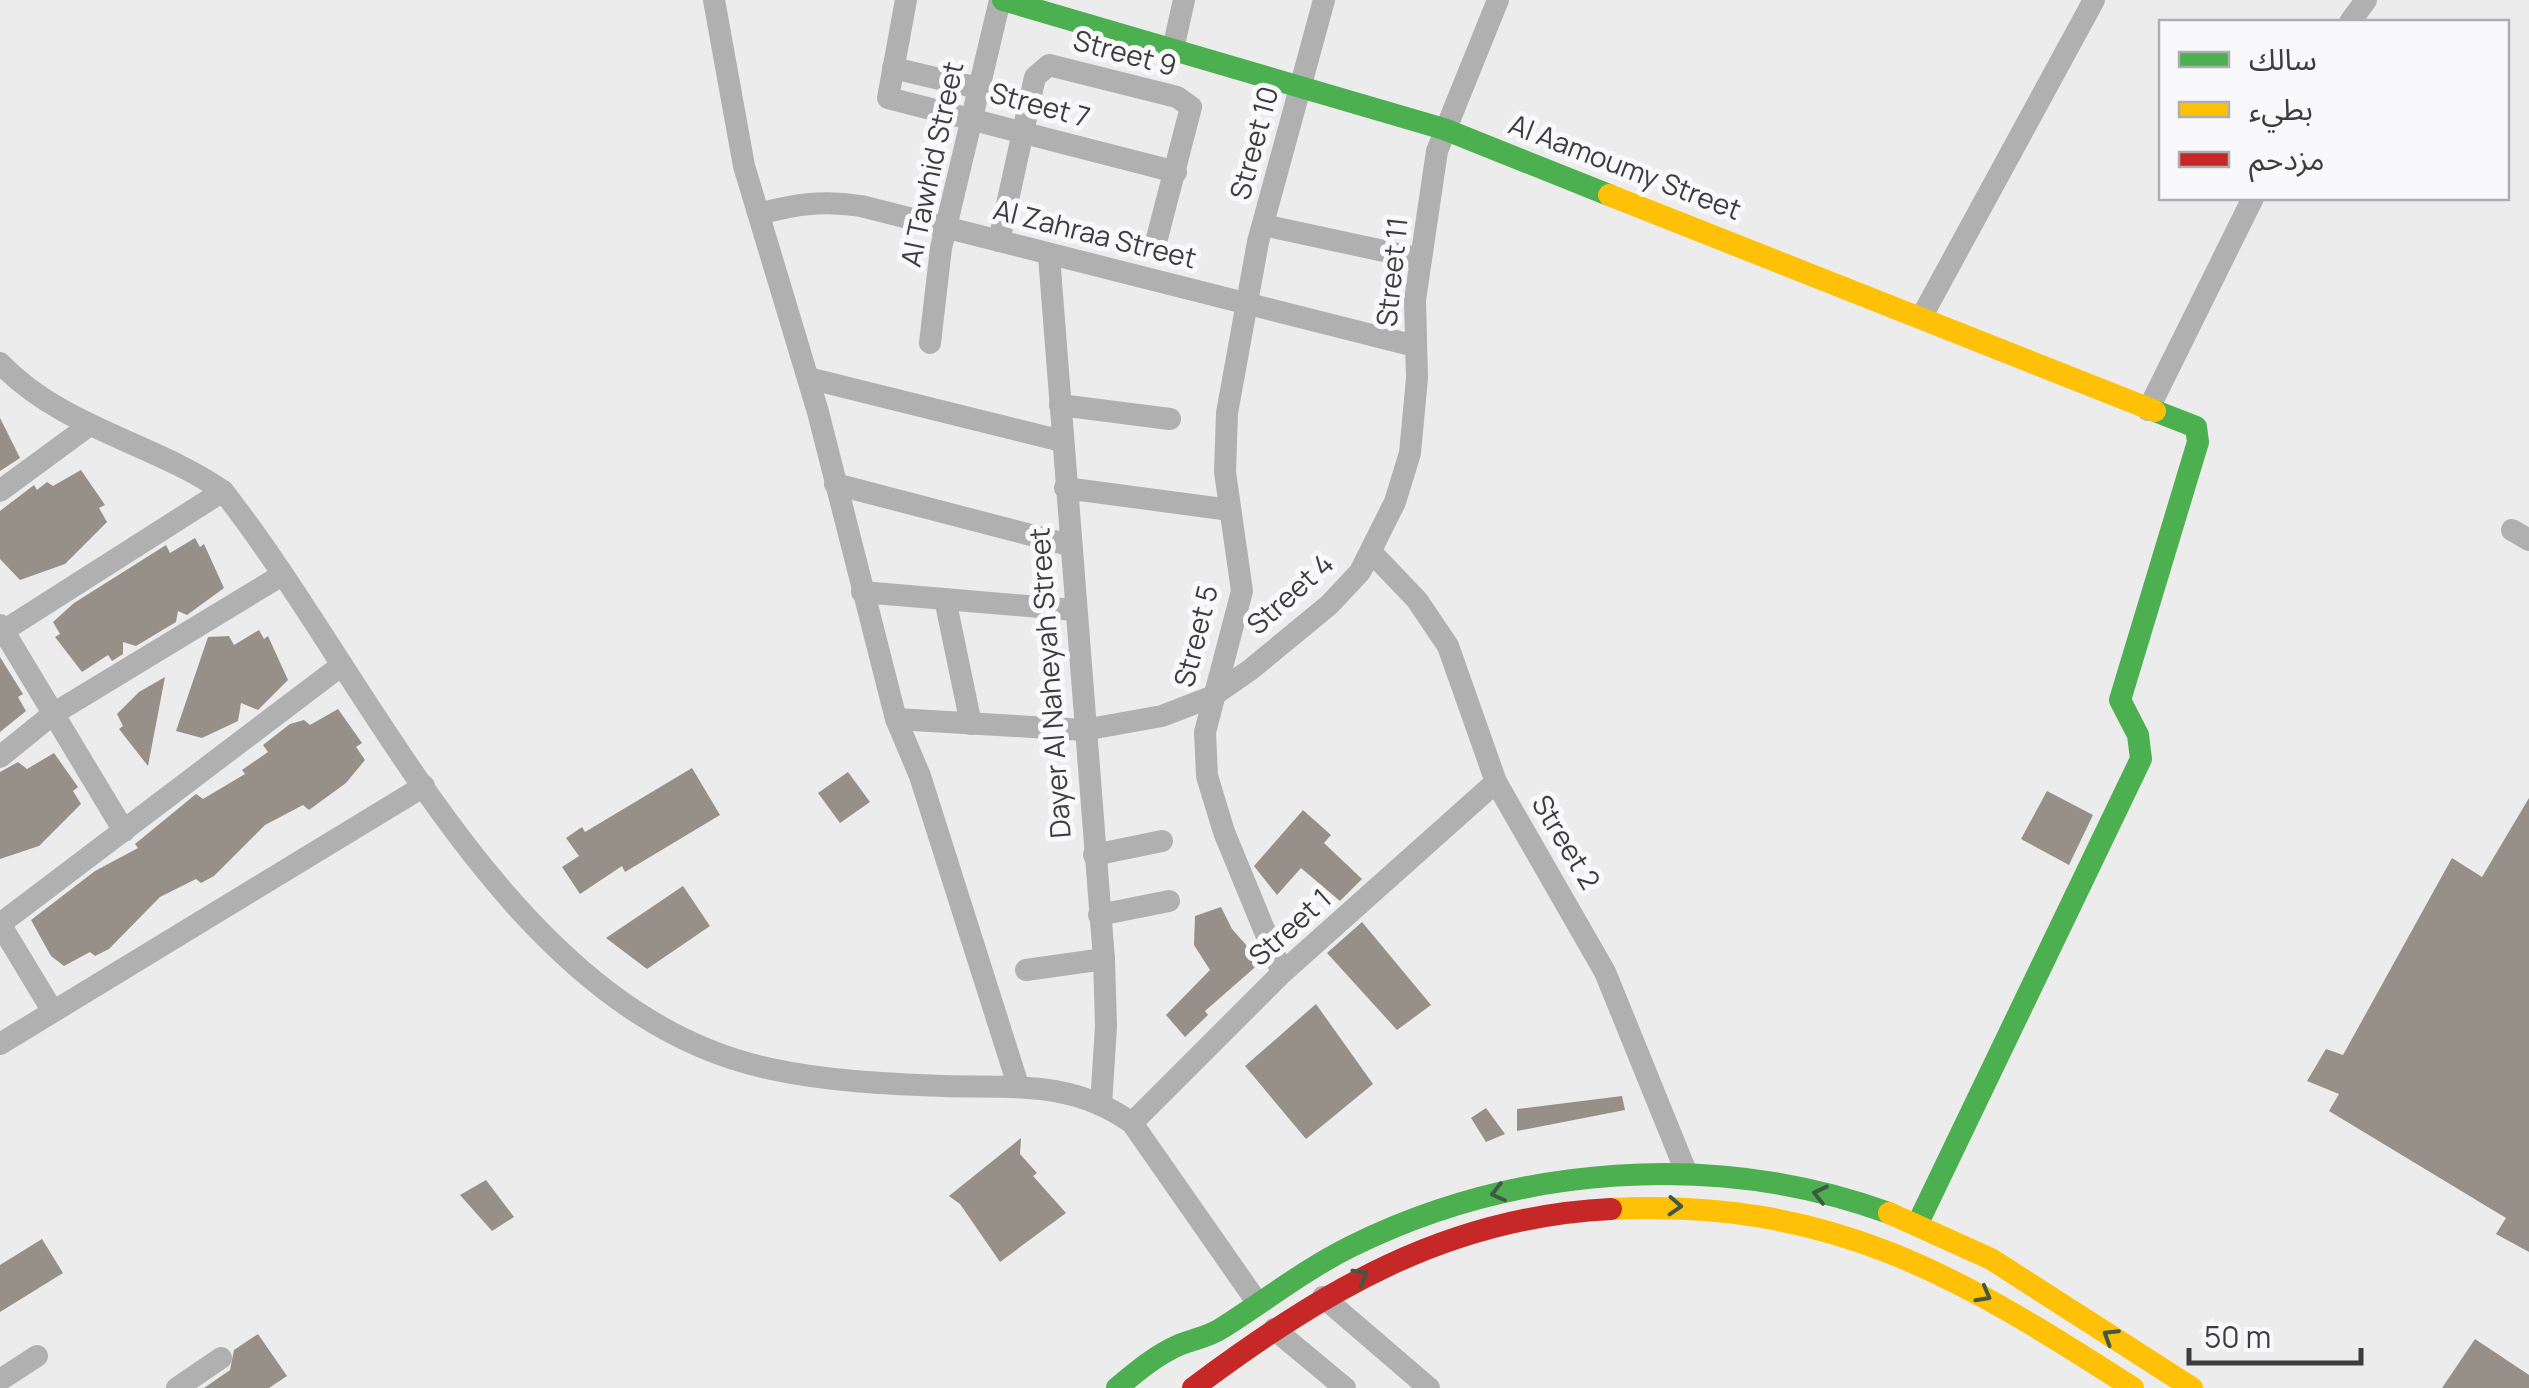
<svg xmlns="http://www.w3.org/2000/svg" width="2529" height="1388" viewBox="0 0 2529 1388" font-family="Manrope,'Noto Sans Arabic',sans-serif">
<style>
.building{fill:#979088}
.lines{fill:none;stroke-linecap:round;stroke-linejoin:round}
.street{stroke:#b0b0b0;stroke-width:22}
.fast{stroke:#4caf50;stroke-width:22}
.slow{stroke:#ffc107;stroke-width:22}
.jam{stroke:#c62828;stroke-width:22}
.oneway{stroke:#405a42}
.labels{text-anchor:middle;stroke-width:10;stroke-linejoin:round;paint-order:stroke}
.street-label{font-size:28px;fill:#3c3d3d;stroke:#f9f9fb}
</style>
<rect width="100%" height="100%" fill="#ececec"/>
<g class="building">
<polygon points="0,418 20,458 0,471"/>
<polygon points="81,470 105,505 99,508 107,522 65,564 20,580 0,559 0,511 34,485 37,490 47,482 53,486"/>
<polygon points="195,538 200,547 204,544 224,588 187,615 178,611 176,622 136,646 123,642 123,654 112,661 108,655 82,672 55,637 60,634 53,622 74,603 166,545 170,553"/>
<polygon points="259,630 264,639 268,636 288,680 258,710 241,703 238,721 202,738 176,731 208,637 229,636 234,645"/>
<polygon points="0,657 23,694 18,697 26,711 0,732"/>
<polygon points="165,677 148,766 119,729 123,726 117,714 139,692"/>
<polygon points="338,709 362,743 356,747 365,760 346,783 309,810 303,805 265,825 214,876 201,883 196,879 160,897 109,949 95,956 90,952 64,966 51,956 31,920 95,871 138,848 135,844 196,794 203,799 245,774 242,770 268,752 263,745 290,724 304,720 310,725"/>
<polygon points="54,753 78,787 73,791 81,804 39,846 0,859 0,772 18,762 27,769"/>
<polygon points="692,768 720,815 625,872 622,866 580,894 562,867 579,856 566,838 582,827 585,832"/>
<polygon points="848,772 870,802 840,823 818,793"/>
<polygon points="2047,791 2093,815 2069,865 2021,839"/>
<polygon points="2529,798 2529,1252 2496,1234 2506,1218 2329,1111 2339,1094 2307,1081 2326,1049 2343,1055 2452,858 2482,877"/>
<polygon points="1303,810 1331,835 1324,843 1362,879 1340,901 1301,868 1277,895 1254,866"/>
<polygon points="683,886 710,926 647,969 606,938"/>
<polygon points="1221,907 1232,929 1261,962 1205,1011 1208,1015 1185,1037 1166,1015 1210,970 1194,945 1195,916"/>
<polygon points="1362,922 1431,1005 1397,1030 1327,953"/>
<polygon points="1316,1004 1373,1084 1306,1139 1245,1066"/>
<polygon points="1622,1096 1625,1110 1517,1131 1517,1109"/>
<polygon points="1486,1108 1505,1134 1486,1142 1471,1118"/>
<polygon points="1021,1138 1020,1154 1037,1173 1033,1176 1066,1213 1000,1262 960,1204 949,1196"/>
<polygon points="486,1180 514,1217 492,1231 460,1195"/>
<polygon points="42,1239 63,1273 0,1312 0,1265"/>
<polygon points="258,1334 287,1376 269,1388 204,1388 230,1370 234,1350"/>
<polygon points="2475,1339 2529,1375 2529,1388 2442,1388"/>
</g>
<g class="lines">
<g class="street">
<polyline points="714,0 744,166 818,412 896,719 920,776 1018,1085"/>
<polyline points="906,0 888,98 1176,172"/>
<polyline points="2350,22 2366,0"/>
<polyline points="1173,49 1184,0"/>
<polyline points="893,68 978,88"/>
<path d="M759,214C795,204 824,200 861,206L1415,346"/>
<polyline points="1263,225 1421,259"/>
<polyline points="999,241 1035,77 1049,65 1177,97 1191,107 1154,250"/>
<polyline points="1049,256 1104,959 1106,1026 1101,1105"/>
<polyline points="1922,316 2094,0"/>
<polyline points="930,343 941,248 1000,0"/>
<path d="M0,363C62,428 152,442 223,491C375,685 509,1014 771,1069C827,1081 886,1084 944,1086C1013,1088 1072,1080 1132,1123L1257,1302"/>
<polyline points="808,378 1062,441"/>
<polyline points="1060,405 1170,419"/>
<polyline points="2148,410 2253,198"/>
<polyline points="835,484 1069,545"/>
<polyline points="1065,488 1230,510"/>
<polyline points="0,491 87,427"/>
<polyline points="2512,530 2529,540"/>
<polyline points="1373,554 1417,600 1448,646 1496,782 1605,972 1687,1174"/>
<polyline points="862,592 1074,610"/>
<polyline points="945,599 971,724"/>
<polyline points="0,625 124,831"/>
<polyline points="0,633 223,491"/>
<polyline points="896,719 1084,730 1162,716 1211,697 1250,670 1329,605 1360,572 1395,502 1410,453 1417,378 1415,300 1437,151 1498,0"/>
<polyline points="0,757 53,714 282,575"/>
<polyline points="1094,855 1162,841"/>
<polyline points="1099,915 1169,901"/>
<polyline points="0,924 342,665"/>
<polyline points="0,924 52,1010"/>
<polyline points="1026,970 1104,959"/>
<polyline points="1282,973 1224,832 1207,776 1205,732 1242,591 1225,472 1227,413 1258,242 1324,0"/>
<polyline points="0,1044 424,786"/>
<polyline points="1132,1123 1282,973 1496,782"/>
<polyline points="1323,1297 1429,1388"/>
<polyline points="1274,1329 1345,1388"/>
<polyline points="0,1380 37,1356"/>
<polyline points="177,1388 221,1358"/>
</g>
<g class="fast">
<polyline points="1003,0 1444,129 1609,195"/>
<polyline points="1918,1223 2141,759 2138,735 2120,700 2198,442 2196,427 2155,411"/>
<path d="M1117,1388C1136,1372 1156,1355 1179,1345C1193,1339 1209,1337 1222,1328C1265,1301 1304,1270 1350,1247C1515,1165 1715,1150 1889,1213"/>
</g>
<g class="slow">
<polyline points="1609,195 2155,411"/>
<path d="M1611,1209C1830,1199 1956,1274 2133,1388"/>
<polyline points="1889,1213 1991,1259 2192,1388"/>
</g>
<path class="jam" d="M1193,1388C1322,1292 1445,1217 1611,1209"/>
</g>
<defs><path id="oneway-chevron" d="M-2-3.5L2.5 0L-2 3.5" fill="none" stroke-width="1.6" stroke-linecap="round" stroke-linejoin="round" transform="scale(2.5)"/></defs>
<g class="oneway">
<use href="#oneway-chevron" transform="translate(1498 1193) rotate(166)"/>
<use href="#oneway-chevron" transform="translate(1820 1194) rotate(-167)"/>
<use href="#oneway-chevron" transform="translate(1675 1206) rotate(3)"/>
<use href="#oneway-chevron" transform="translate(1361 1276) rotate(-28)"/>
<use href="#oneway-chevron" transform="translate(1984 1295) rotate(29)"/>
<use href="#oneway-chevron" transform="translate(2110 1336) rotate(-148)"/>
</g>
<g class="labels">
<g class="street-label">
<text transform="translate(1125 53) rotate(15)" y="10">Street 9</text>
<text transform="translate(1040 105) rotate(15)" y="10">Street 7</text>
<text transform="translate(1254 143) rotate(-75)" y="10">Street 10</text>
<text transform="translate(932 164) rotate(-78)" y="10">Al Tawhid Street</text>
<text transform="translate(1625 167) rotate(21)" y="10">Al Aamoumy Street</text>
<text transform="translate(1095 234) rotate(14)" y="10">Al Zahraa Street</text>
<text transform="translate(1392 272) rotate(-84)" y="10">Street 11</text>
<text transform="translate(1290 594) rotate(-42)" y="10">Street 4</text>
<text transform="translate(1196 636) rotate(-76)" y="10">Street 5</text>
<text transform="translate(1050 683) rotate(-94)" y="10">Dayer Al Naheyah Street</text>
<text transform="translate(1566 842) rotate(59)" y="10">Street 2</text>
<text transform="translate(1290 927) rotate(-42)" y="10">Street 1</text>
</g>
</g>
<rect x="2159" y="20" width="350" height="180" fill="#f9f9fb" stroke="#adaeaf" stroke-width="2.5"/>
<rect x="2179" y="52" width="50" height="15" fill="#4caf50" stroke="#adaeaf" stroke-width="2.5"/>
<text x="2249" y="70" font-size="30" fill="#3c3d3d">سالك</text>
<rect x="2179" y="102" width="50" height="15" fill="#ffc107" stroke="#adaeaf" stroke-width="2.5"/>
<text x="2249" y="120" font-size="30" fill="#3c3d3d">بطيء</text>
<rect x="2179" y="152" width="50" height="15" fill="#c62828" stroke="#adaeaf" stroke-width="2.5"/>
<text x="2249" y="170" font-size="30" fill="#3c3d3d">مزدحم</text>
<path d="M2189 1348v15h172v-15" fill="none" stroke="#3c3d3d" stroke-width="5"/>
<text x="2204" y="1348" font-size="30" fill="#3c3d3d" stroke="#f9f9fb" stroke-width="8" paint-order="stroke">50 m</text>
</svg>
